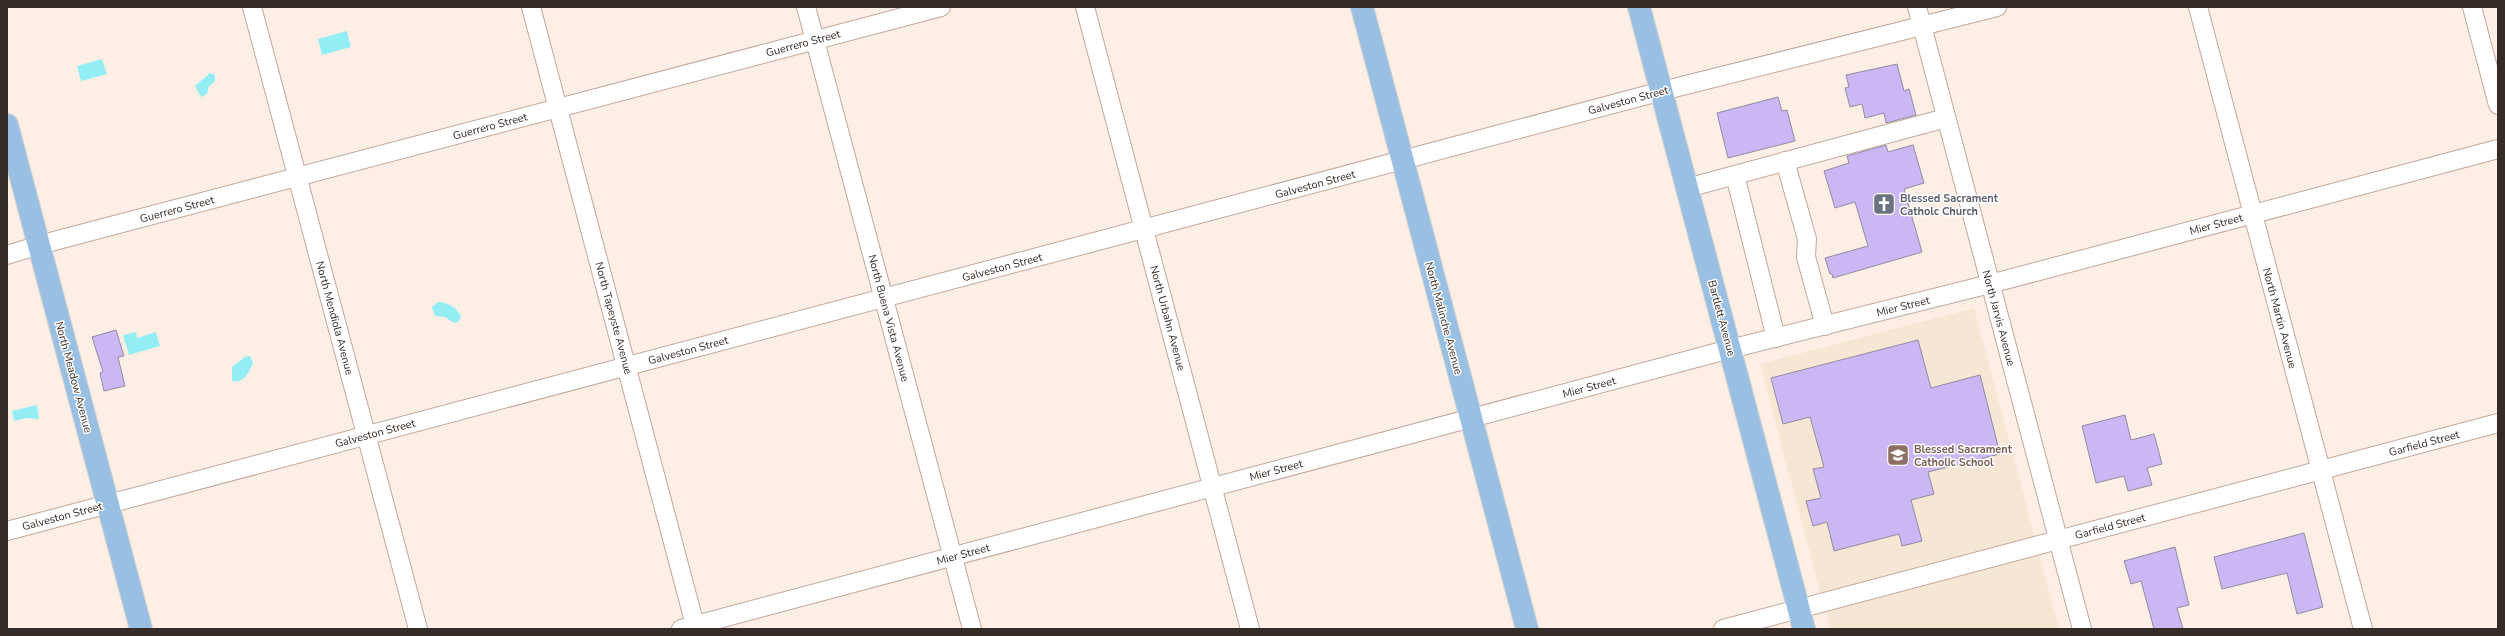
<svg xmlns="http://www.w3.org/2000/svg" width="2505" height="636" viewBox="0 0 2505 636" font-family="'Nunito Sans',sans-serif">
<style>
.education{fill:#f6e6d4}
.water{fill:#92edf4}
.building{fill:#cab7f4;stroke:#918ba1}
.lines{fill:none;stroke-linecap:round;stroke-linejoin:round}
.minor-casing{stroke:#c0a89b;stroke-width:20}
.major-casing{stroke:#d3d1cf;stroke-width:24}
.minor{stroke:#fff;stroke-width:18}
.major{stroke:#99c0e3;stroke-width:22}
.labels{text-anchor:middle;stroke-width:3;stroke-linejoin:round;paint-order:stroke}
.street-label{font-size:11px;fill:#362c27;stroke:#fff}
.worship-label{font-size:11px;font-weight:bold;fill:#5b616d;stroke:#fff;text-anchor:start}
.education-label{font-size:11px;font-weight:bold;fill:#785e54;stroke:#fff;text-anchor:start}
</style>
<rect width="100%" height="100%" fill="#feefe6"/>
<polygon class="education" points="1974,308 2059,629 1830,629 1760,364"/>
<g class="water">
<polygon points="347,31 351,47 322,55 318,39"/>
<polygon points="102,59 107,74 81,81 77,66"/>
<polygon points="210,73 215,75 215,81 209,86 207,94 201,97 195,86"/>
<path d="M438,302C447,302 458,308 461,317L458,322L454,323L445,317L435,316L432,307Z"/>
<polygon points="136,332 137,338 156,332 160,346 129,355 123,335"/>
<path d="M246,356H250L253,362C250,371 244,384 232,381V367Z"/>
<polygon points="37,405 39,419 26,418 14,421 12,411"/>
</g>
<g class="building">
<polygon points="1897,64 1904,91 1909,89 1916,115 1886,123 1884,113 1865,118 1862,104 1850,107 1845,88 1849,87 1846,75"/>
<polygon points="1778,97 1782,111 1787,110 1795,141 1728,158 1717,113"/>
<polygon points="1886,145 1888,152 1913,145 1924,183 1904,189 1922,252 1833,278 1832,274 1830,274 1825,258 1868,246 1855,202 1835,208 1824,171 1849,163 1847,156"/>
<polygon points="116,330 124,356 118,357 125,386 104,391 100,373 103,372 92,337"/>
<polygon points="1918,340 1931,388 1980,375 2000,454 1928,472 1934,494 1911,500 1922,541 1902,546 1899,534 1834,551 1827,522 1813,526 1806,501 1821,498 1813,469 1824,467 1810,417 1783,424 1771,378"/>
<polygon points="2125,415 2131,440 2154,434 2162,464 2147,468 2152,485 2128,491 2124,476 2096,483 2082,426"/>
<polygon points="2304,533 2323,607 2297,614 2287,573 2222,589 2214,557"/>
<polygon points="2175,547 2189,605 2177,608 2183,629 2154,629 2141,581 2131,584 2124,561"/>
</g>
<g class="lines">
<g class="minor-casing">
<g id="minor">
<polyline points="252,7 418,629"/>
<polyline points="531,7 696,629"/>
<polyline points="806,7 972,629"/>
<polyline points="1085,7 1250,629"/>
<polyline points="1917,7 2082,629"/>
<polyline points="2198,7 2363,629"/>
<polyline points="2472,7 2498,105"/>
<polyline points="1785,161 1807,239 1806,257 1825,326"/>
<polyline points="1735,175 1776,338"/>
<polyline points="1687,188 1946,118"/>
<polyline points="7,255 39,245 941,7"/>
<polyline points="7,531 1662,91 1997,7"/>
<polyline points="681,629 1730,349 1990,284 2498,149"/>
<polyline points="1723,629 2498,423"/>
</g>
</g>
<g class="major-casing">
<g id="major">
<polyline points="1362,7 1527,629"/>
<polyline points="1639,7 1804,629"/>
<polyline points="7,125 141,629"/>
</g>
</g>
<use href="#minor" class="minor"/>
<use href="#major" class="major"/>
</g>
<defs>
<g id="church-square" transform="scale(1.15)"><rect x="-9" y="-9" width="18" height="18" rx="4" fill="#6b7280" stroke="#fff"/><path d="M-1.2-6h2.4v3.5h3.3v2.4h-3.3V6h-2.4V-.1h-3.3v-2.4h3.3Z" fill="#fff"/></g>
<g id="school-square" transform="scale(1.15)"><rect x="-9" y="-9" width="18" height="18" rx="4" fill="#8d6e63" stroke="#fff"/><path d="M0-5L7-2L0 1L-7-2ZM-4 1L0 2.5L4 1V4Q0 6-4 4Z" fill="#fff"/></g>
</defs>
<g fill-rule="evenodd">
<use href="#church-square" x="1884" y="204"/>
<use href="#school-square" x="1898" y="455"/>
</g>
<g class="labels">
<g class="street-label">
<text transform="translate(803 43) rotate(-15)" y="4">Guerrero Street</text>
<text transform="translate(1628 100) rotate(-15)" y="4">Galveston Street</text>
<text transform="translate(490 126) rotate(-15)" y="4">Guerrero Street</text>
<text transform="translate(1315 184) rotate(-15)" y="4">Galveston Street</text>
<text transform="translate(177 209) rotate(-15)" y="4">Guerrero Street</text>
<text transform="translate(2216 224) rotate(-15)" y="4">Mier Street</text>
<text transform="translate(1002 267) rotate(-15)" y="4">Galveston Street</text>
<text transform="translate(1903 306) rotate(-14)" y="4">Mier Street</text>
<text transform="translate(335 318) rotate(75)" y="4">North Mendiola Avenue</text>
<text transform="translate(614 318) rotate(75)" y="4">North Tapeyste Avenue</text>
<text transform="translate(889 318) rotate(75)" y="4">North Buena Vista Avenue</text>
<text transform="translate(1168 318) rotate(75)" y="4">North Urbahn Avenue</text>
<text transform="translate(1444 318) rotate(75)" y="4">North Malinche Avenue</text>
<text transform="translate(1722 318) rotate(75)" y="4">Bartlett Avenue</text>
<text transform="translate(1999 318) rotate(75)" y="4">North Jarvis Avenue</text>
<text transform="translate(2280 318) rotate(75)" y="4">North Martin Avenue</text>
<text transform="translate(688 350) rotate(-15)" y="4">Galveston Street</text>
<text transform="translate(74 377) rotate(75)" y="4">North Meadow Avenue</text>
<text transform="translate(1589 387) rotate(-15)" y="4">Mier Street</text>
<text transform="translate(375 433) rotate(-15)" y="4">Galveston Street</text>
<text transform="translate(2424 443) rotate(-15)" y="4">Garfield Street</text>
<text transform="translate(1276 470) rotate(-15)" y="4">Mier Street</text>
<text transform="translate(62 516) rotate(-15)" y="4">Galveston Street</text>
<text transform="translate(2110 526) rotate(-15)" y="4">Garfield Street</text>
<text transform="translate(963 554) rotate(-15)" y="4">Mier Street</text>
</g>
<g class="worship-label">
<text x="1900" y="202">Blessed Sacrament<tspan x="1900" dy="13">Catholc Church</tspan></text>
</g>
<g class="education-label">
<text x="1914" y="453">Blessed Sacrament<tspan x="1914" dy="13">Catholic School</tspan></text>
</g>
</g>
<rect width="2505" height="636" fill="none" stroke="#362c27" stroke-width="16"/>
</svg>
